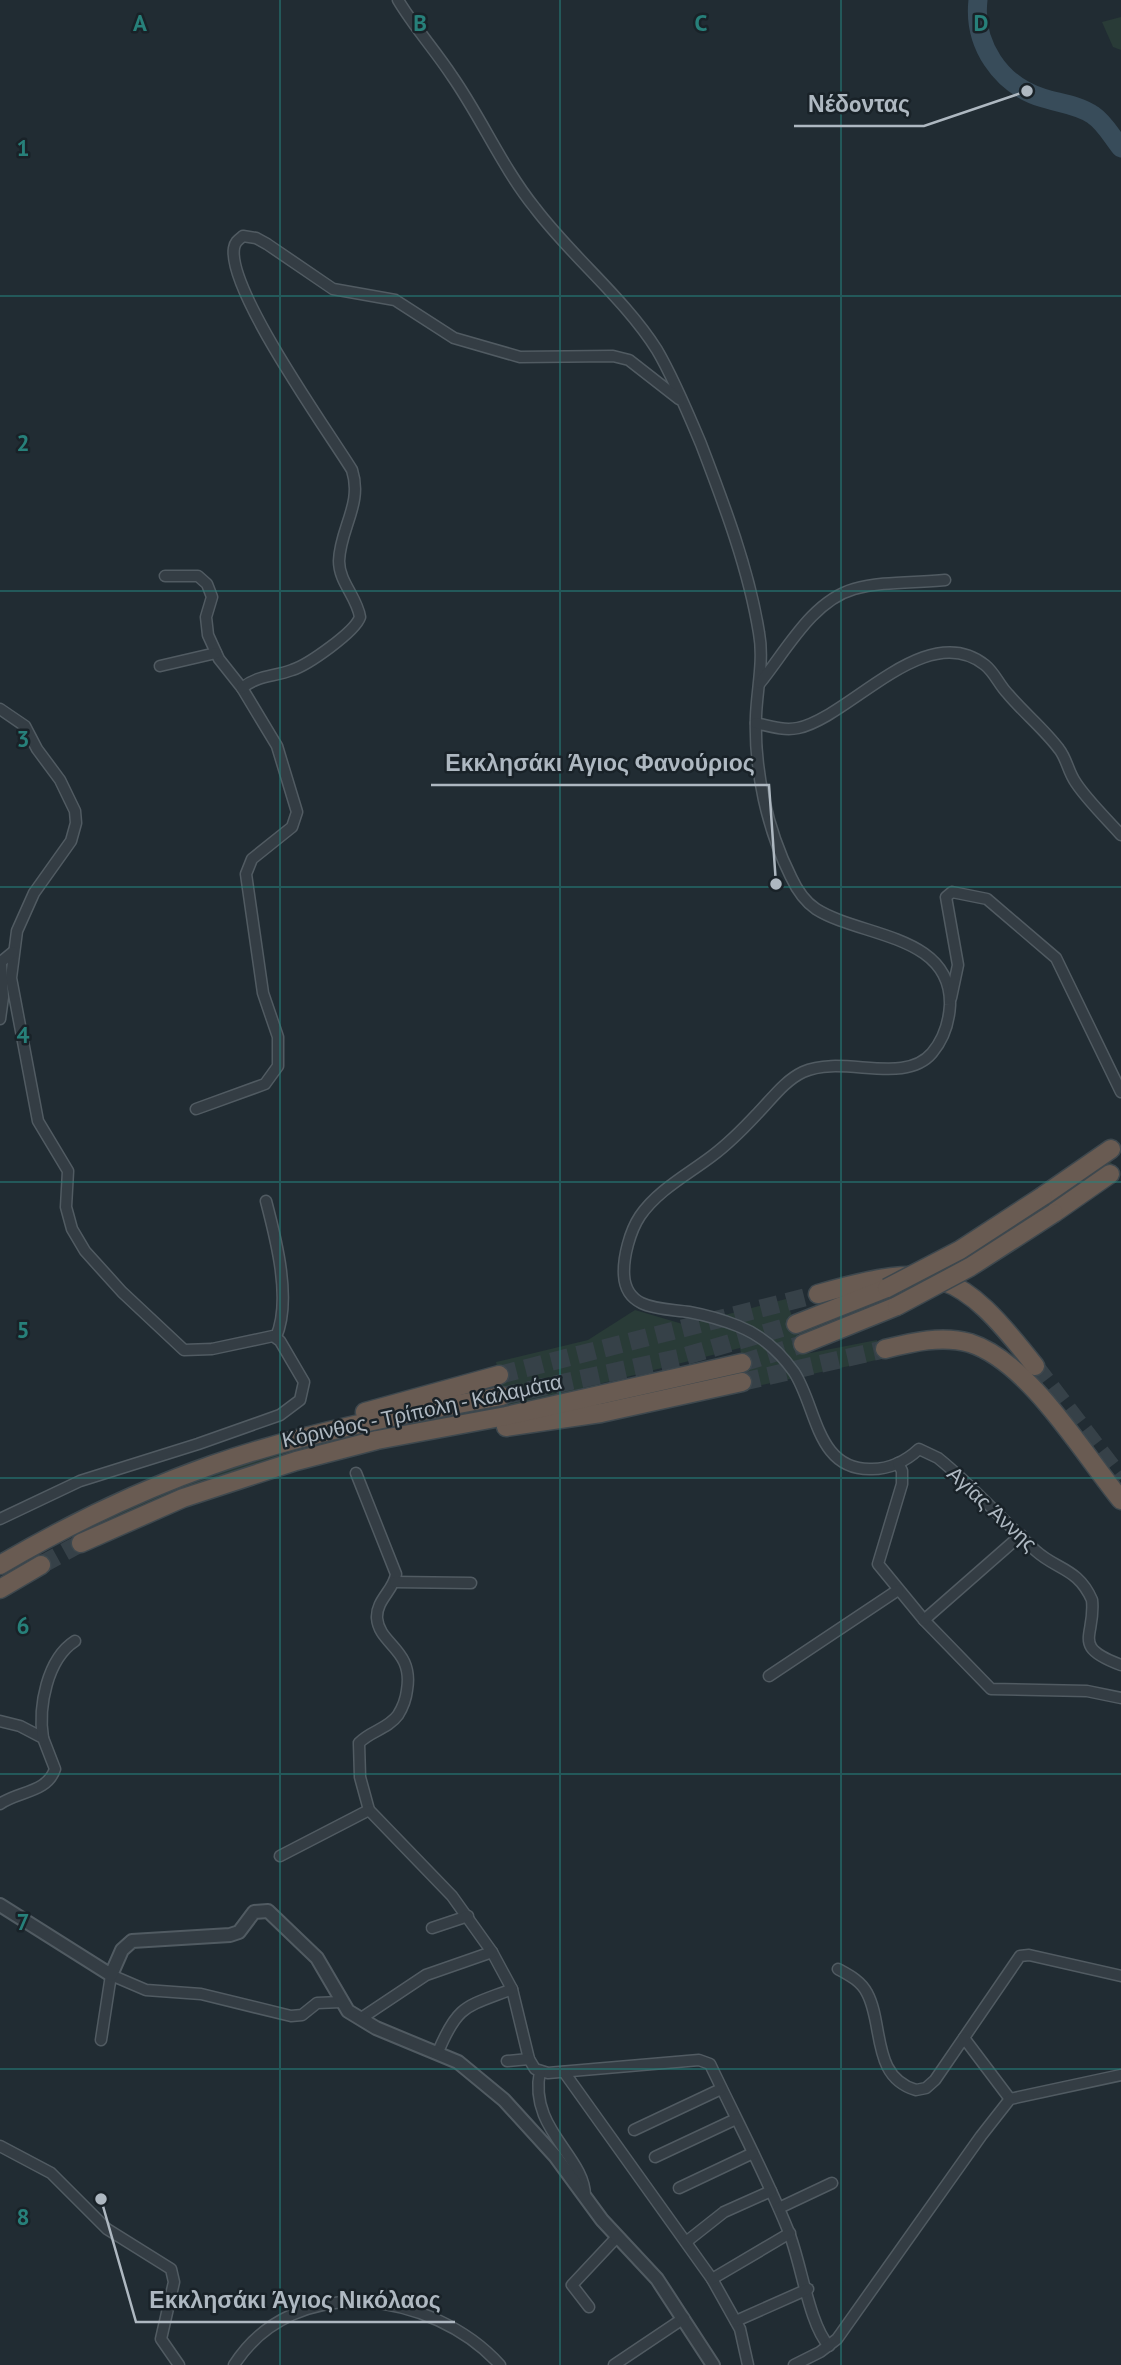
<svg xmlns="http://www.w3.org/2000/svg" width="1121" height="2365" viewBox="0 0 1121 2365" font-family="'PT Sans',sans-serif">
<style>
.green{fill:#293b37}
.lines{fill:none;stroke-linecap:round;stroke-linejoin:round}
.river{stroke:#384c5a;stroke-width:19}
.motorway-tunnel{stroke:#364148;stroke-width:18;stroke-dasharray:18 9;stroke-linecap:butt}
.minor-casing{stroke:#515b62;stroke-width:13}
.tertiary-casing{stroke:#515b62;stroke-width:16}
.motorway-casing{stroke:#3e484e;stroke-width:21}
.minor{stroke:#343d44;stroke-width:10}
.tertiary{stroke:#343d44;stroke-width:12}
.motorway{stroke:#695b52;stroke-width:18}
.motorway-bridge-casing{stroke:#3e484e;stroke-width:21;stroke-linecap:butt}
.motorway-bridge{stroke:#695b52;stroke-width:18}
.grid{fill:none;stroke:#27807a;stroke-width:2;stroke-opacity:0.55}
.labels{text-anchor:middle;stroke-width:5;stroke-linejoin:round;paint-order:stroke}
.street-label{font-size:21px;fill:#aeb8c1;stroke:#192228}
.grid-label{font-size:23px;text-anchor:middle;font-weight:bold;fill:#27807a;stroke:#192228;stroke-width:5;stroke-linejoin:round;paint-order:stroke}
.leader{fill:none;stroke:#aeb8c1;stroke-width:2.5}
.callout-dot{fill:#aeb8c1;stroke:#192228;stroke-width:2.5}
.callout-label{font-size:23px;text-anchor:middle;font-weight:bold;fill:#aeb8c1;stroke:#192228;stroke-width:5;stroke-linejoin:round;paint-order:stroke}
</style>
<rect width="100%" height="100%" fill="#212c33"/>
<g class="green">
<polygon points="1121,17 1121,50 1113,47 1102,22"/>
<polygon points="1109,1159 1112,1164 996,1242 907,1293 801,1336 799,1331 881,1299"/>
<path d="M786,1299L805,1354L877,1340L881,1359L748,1388L740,1348L505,1408L333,1443L255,1464L181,1490L75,1538L72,1533C131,1506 189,1481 250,1461C332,1434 419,1420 504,1403L496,1362L588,1340L635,1310L686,1325Z"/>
</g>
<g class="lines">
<path class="river" d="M978,0C973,44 1000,85 1043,98C1059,103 1079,105 1093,115C1105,123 1112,137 1121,148"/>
<g class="motorway-tunnel">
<polyline points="742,1363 803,1344"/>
<polyline points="1035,1366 1121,1479"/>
<polyline points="499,1375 818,1294"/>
<polyline points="742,1382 885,1349"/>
<polyline points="502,1396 678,1358 796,1324"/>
<polyline points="41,1565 81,1543"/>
</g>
<g class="minor-casing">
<g id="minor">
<path d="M398,0C414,27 435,50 452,76C482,119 502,167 535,208C572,257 624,298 657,350C674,379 688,413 701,444C724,504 749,570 759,633C764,660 757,689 756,716C754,770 767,829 791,877C797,890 804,901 816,909C860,937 952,934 950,1005C949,1022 943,1040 932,1053C904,1086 842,1054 803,1072C784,1081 771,1100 757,1114C743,1129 728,1144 712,1156C687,1175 658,1190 640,1216C630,1231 623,1257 624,1275C626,1311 663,1308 689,1312C705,1315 723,1320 738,1326C761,1335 780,1352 794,1372C817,1407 816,1471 872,1469C890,1469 906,1461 919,1449L938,1458C973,1486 1003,1521 1036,1551C1057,1570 1078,1568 1092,1600C1096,1637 1070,1646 1121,1665"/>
<polyline points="165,576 198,576 207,584 212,597 206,617 208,635 219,659 242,688 277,746 297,812 292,827 252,859 246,874 263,993 278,1037 278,1066 265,1084 196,1109"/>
<polyline points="160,666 216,653"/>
<path d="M760,683C786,651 812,601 854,589C882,581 916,583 945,580"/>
<path d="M242,688C258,675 273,677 292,670C308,665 355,632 360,617C357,597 339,582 339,561C340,528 363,504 352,470C328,431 227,290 234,248C235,242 238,240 243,236L256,238L267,244L333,289L395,300L454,338L520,357L613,356L629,360L679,399"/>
<polyline points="0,709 25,726 37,749 60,780 75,811 76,823 71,841 34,893 17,931 11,978 38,1121 68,1171 66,1207 72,1229 85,1251 122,1292 184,1350 212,1349 273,1336 280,1341 304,1382 300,1400 280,1415 198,1444 80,1481 0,1519"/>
<path d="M756,723C769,726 784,731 798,728C850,717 926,618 985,665C995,673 999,685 1008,694C1024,713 1044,729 1059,749C1067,759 1068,772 1076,783C1088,801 1106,818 1121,835"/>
<polyline points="951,998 958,965 946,897 952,892 987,899 1056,958 1121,1092"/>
<polyline points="0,1019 3,997 1,962 13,952"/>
<path d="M266,1201C276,1239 292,1300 276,1337"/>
<polyline points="898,1463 902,1471 902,1484 878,1564 924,1620 991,1689 1087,1691 1121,1698"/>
<path d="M356,1473L396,1574C394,1590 376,1600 377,1618C379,1645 414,1649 407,1690C406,1699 403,1707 398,1715C388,1729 370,1731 359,1743L360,1777L369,1810L452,1896L492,1952L512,1989L529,2059L535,2069L548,2073L699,2060L710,2064C736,2119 765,2173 788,2230C801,2261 809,2325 829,2346"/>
<polyline points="395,1582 471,1583"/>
<polyline points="924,1620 1021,1535"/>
<polyline points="769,1676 898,1590"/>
<path d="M0,1721L20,1726L43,1738L55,1769C47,1793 18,1791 0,1804"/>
<path d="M43,1738C38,1707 47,1659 75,1641"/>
<polyline points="280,1856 369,1810"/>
<polyline points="432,1928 468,1916"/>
<path d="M838,1969C849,1975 861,1981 867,1993C884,2024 871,2077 916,2090L926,2088L935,2080L1020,1956L1029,1955L1121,1976"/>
<polyline points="360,2019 426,1975 492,1952"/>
<polyline points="964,2038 1010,2099"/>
<polyline points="101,2040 111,1975 146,1990 201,1994 291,2016 302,2015 317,2003 341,2002"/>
<path d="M438,2052C458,2004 466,2007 512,1989"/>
<polyline points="507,2061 529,2059"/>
<path d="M540,2071C528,2129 585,2156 585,2196"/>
<polyline points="564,2072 712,2279 740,2329 748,2365"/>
<polyline points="634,2130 721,2089"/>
<polyline points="0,2146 51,2173 107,2229 171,2269 174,2282 161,2339 179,2365"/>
<polyline points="655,2157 736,2119"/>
<polyline points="679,2188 753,2153"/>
<polyline points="779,2208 832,2183"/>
<polyline points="686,2242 724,2212 771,2191"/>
<polyline points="712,2279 790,2233"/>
<polyline points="589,2307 572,2285 617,2237"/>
<polyline points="736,2321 808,2289"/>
<path d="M234,2365C294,2271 433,2291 500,2365"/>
<polyline points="614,2365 684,2318"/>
<polyline points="794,2365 820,2352 837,2339 981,2136 1010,2099 1121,2075"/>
</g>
</g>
<g class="tertiary-casing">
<polyline id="tertiary" points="0,1905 111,1975 122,1950 132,1941 230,1935 239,1932 254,1912 268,1911 317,1958 348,2011 376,2028 458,2062 504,2100 555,2156 602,2220 657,2279 713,2365"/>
</g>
<g class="motorway-casing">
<g id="motorway">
<polyline points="1043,1196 1111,1149"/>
<polyline points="1054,1213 1110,1174"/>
<path d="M818,1294C936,1260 959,1269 1035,1366"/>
<polyline points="796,1324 887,1288"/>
<polyline points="803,1344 897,1306"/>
<path d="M885,1349C913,1342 942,1335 970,1343C1029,1362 1082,1452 1121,1500"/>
<polyline points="365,1412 499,1375"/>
<polyline points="506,1427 601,1413 742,1382"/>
<polyline points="81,1543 183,1498 296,1461 377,1440 506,1416 742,1363"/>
<path d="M0,1565C68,1525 138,1491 212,1465C306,1432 404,1414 502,1396"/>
<polyline points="0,1589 41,1565"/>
</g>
</g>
<use href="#minor" class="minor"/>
<use href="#tertiary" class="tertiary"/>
<use href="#motorway" class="motorway"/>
<g class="motorway-bridge-casing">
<g id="motorway-bridge">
<polyline points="887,1288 960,1250 1043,1196"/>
<polyline points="897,1306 970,1267 1054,1213"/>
</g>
</g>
<use href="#motorway-bridge" class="motorway-bridge"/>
</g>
<path class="grid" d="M280,0V2365M560,0V2365M841,0V2365M0,296H1121M0,591H1121M0,887H1121M0,1182H1121M0,1478H1121M0,1774H1121M0,2069H1121"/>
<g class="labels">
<g class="street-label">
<text transform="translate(422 1411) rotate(-12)" y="7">Κόρινθος - Τρίπολη - Καλαμάτα</text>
<text transform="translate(992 1509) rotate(43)" y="7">Αγίας Άννης</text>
</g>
</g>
<g class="grid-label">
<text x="140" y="31">A</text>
<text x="420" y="31">B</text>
<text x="701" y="31">C</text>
<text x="981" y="31">D</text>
<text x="23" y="156">1</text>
<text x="23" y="451">2</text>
<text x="23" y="747">3</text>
<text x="23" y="1043">4</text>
<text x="23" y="1338">5</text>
<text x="23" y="1634">6</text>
<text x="23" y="1930">7</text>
<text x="23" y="2225">8</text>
</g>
<path class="leader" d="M1027 91L924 126H794M776 884L769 785H431M101 2199L136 2322H455"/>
<g class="callout-dot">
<circle cx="1027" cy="91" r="7"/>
<circle cx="776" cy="884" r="7"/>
<circle cx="101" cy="2199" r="7"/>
</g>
<g class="callout-label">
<text x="859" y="112">Νέδoντας</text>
<text x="600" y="771">Εκκλησάκι Άγιος Φανούριος</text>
<text x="295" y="2308">Εκκλησάκι Άγιος Νικόλαος</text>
</g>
</svg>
